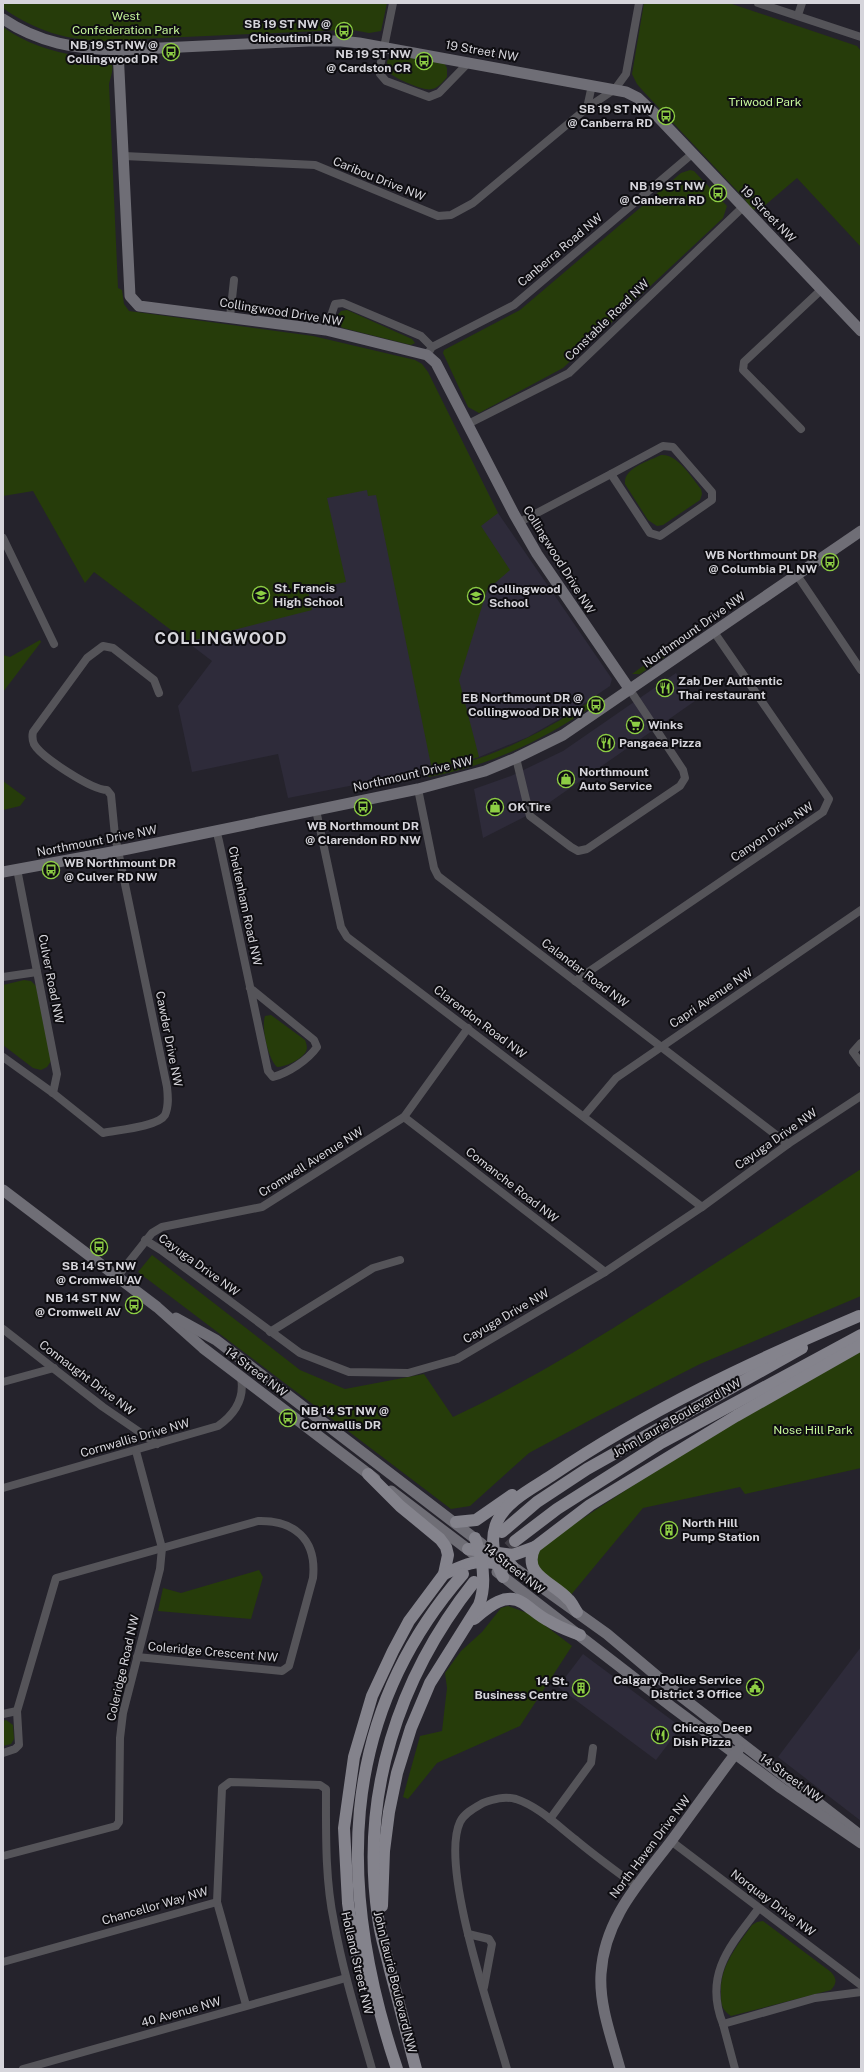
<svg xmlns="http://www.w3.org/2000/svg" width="864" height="2072" viewBox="0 0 864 2072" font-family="'Public Sans',sans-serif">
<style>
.built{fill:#2e2b3a}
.green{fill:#263c0a}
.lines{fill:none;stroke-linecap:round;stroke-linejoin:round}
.primary-tunnel{stroke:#403e46;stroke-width:12;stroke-dasharray:12 6;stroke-linecap:butt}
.street{stroke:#555459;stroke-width:8}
.secondary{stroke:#6f6e76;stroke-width:11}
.primary{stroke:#84838c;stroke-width:12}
.labels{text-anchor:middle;stroke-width:4;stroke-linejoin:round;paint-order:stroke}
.park-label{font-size:12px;fill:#c6f69b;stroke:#0e0d11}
.poi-label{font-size:12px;font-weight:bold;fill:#d6d5db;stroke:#0e0d11;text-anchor:start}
.street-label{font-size:12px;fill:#d6d5db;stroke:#0e0d11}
.district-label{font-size:16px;font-weight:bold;letter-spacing:1px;fill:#d6d5db;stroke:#0e0d11}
</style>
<rect width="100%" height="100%" fill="#25232c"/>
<g class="built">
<polygon points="443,403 498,513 612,679 610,686 570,713 528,737 479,757 436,769 288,798 278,754 192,772 178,706 212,661 94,571"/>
<polygon points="676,673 695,701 540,809 483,838 474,789 511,776 563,751"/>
<polygon points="861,1647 861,1821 778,1757"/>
<polygon points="583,1654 681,1727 656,1760 558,1687"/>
</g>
<g class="green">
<path d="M3,3H387L381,31L369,33L342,28L341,30L140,39C128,43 125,40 113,41C73,42 36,32 3,8Z"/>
<polygon points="644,3 729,3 857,46 861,51 861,247 797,178 763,207 752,210 744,198 643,91 637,84 632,74"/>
<path d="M3,27C25,43 52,52 79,56C89,57 98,56 108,58C116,65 111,75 109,84L118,288L122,290L124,304L129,311L313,336L415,360L422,364L428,372L498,513L481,526L510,570L487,590L459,680L479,757L432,770L376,495L368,496L367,490L327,498L346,582L308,590L312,610L187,642L94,572L85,583L33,491L3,496Z"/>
<path d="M393,55L444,63L447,68V77C443,82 438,88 432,89C425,92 394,78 388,72L387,61Z"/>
<polygon points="690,170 694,171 727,206 723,218 563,368 479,413 468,407 443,353 444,350 520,310 681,173"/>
<polygon points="347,310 412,339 415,343 411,345 343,328 338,324 336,317 341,311"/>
<path d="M661,455C677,453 692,478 701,489L702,494L700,500L663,525L657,526L648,520L625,484C623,468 649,461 661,455Z"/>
<polygon points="40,640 41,642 3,692 3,655 10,657"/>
<polygon points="664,651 665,657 640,674 632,674"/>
<path d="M591,701L594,705C544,740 489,766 429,777L424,773C487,761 537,736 591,701Z"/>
<polygon points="3,781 26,798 20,806 3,810"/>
<polygon points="24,980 31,981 36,986 51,1061 47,1067 41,1070 33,1068 3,1045 3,985"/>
<path d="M271,1015L305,1040C307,1045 308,1049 305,1053C300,1060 285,1067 277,1067C268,1058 261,1028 265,1016Z"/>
<path d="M861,1169V1296L700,1364L594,1418L529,1453L470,1506L451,1509L138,1272L152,1255L300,1370L345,1389L424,1374L453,1417C521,1385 582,1348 645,1308C718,1262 789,1216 861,1169Z"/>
<path d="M861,1349V1468L745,1494L740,1487L643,1508L570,1596C558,1587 531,1572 538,1554C542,1541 574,1524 585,1517C664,1464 747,1416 828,1366Z"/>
<polygon points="259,1570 263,1577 251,1619 158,1611 163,1588 181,1593"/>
<polygon points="508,1606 530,1614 572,1646 520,1726 437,1763 408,1799 403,1797 420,1736 442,1731 447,1688 445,1673 461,1651 482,1632 501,1608"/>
<polygon points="6,1720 13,1725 14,1739 11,1744 3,1746 3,1721"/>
<path d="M763,1921L831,1972C837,1979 837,1983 831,1990L731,2016C722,2010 721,2005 721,1995C719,1967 737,1946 752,1925L757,1922Z"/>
</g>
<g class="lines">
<polyline class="primary-tunnel" points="496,1560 515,1541"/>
<g class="street">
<polyline points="393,3 380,67 380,74 386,81 429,97 439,93 469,62"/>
<polyline points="758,3 861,37"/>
<polyline points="798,15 802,3"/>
<polyline points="587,108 592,85"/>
<polyline points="124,156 315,165 438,216 451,215 473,203 587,108 615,89 626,74 639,3"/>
<polyline points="230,317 234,280"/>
<polyline points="326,330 335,304 343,303 421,336 432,347"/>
<polyline points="427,355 432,347 514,305 692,154"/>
<polyline points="468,424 569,373 743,207"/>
<polyline points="801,429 743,370 744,362 821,290"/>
<polygon points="663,446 673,447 712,492 712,500 660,536 650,533 611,474"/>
<polyline points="518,523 611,474"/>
<polyline points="3,538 54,644"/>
<polyline points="797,575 861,670"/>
<polyline points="516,758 530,816 571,847 578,851 587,849 680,786 685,778 683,770 630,690"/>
<polyline points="418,789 434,868 438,876 788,1144"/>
<polyline points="316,810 341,927 347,937 702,1207"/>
<path d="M216,830L219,841L268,1071L273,1077C288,1073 308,1060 317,1047L314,1040L250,988"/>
<polyline points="17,869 57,1074 53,1093"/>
<polyline points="3,977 37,972"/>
<polyline points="575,981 823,812 829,799 714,632"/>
<polyline points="861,1043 853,1052 861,1063"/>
<path d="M3,1057L53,1093L103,1133C116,1130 158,1127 165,1115C169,1106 168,1096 167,1087L115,836L111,795L107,790C92,790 41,757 34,744C32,739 32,736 33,732L87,658L103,646L113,648L154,680L159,693"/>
<polyline points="584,1116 616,1078 861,910"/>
<polyline points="404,1117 605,1272"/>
<polyline points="145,1240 161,1250 300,1353 349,1372 408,1373 457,1359 605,1272 702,1207 788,1144 861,1096"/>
<polyline points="117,1277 152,1233 162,1227 262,1207 404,1117 468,1028"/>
<polyline points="3,1329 103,1407 157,1444"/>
<polyline points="270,1332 373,1268 400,1260"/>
<polyline points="3,1382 54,1368"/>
<path d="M3,1488L218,1426C235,1414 245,1399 241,1378"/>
<polyline points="3,1714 17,1711"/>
<path d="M3,1753L15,1749L19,1745L17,1711L56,1578L258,1521C294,1520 317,1539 313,1578L289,1666L282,1671L137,1657"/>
<polyline points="550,1819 591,1763 593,1748"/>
<polyline points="671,1841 861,1985"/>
<polyline points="3,1856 116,1826 119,1822 120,1738 123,1713 160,1569 162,1548 136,1451"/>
<polyline points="217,1902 246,2005"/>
<polyline points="468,1934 489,1939 492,1944 484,1987"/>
<path d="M3,1962L217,1902L222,1788L230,1782L320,1785L326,1789C326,1833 325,1879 334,1922C343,1972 358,2020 372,2069"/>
<path d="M723,2024C703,1974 731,1945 759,1908"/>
<polyline points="23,2069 346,1978"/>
<path d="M507,2069C493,2019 439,1867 460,1822C464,1813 476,1807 483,1803C494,1799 504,1796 516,1799C538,1806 558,1826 576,1840C595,1856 616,1871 636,1886"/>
<polyline points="735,2069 723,2024 815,1998 861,1992"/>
</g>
<g class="secondary">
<path d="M3,19C39,43 76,49 118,50L309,41H341L359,43L626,92L638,98L656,115L861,331"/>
<polyline points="118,50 130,296 139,306 326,330 427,355 436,363 514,514 537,554 630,690"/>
<polyline points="3,872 128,849 418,789 485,771 516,758 563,735 861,531"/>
<polyline points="3,1190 157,1307 203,1348 375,1479"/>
<polyline points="176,1318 216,1340 482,1544"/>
<polyline points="391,1491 474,1554"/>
<polyline points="505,1561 607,1634 683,1698 861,1836"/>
<polyline points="497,1572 672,1707 781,1788 861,1843"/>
<path d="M620,2069C612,2039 599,2006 601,1974C604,1919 640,1882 672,1840C694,1810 716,1779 739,1749"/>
</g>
<g class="primary">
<polyline points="368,1474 400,1506 440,1539 446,1547 448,1555 444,1574 409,1621 393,1651 372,1696 354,1757 344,1828 348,1903 354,1943 362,1974 373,1989"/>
<polyline points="456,1522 476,1520 512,1495"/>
<polyline points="502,1532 537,1502 587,1469 802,1348"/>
<polyline points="515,1541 557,1509 661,1443 861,1335"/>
<polyline points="468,1549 513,1555 535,1547"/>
<path d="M444,1574C476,1559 478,1560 512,1566"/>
<path d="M503,1577C495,1561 489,1540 497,1522C506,1501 533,1488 551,1476C650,1409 751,1362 859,1316"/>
<path d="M577,1612C574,1608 572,1602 568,1599C553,1582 521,1575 535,1547L590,1505L736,1416L861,1345"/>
<path d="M474,1619C487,1608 505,1591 523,1603C532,1609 540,1617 549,1621C558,1627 570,1631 580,1635"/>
<path d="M382,1906L384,1851L389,1812L397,1773L411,1728L430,1683L479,1605C487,1583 483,1560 475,1538"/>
<path d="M397,2069C338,1893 335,1721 463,1574"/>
<path d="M416,2069C407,2036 399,2003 390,1970C386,1952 380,1935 378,1917C360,1795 398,1678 474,1582"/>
</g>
</g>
<defs>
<g id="bus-ring" transform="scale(0.9)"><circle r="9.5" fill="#0e0d11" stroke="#8dce44" stroke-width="1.5"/><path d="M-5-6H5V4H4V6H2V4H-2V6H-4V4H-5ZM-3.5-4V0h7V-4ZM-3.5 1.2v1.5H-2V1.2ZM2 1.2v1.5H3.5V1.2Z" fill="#8dce44"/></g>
<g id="school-ring" transform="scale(0.9)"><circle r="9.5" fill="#0e0d11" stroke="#8dce44" stroke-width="1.5"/><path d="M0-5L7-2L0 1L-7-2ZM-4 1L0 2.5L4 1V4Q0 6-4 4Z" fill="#8dce44"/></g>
<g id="restaurant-ring" transform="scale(0.9)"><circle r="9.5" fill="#0e0d11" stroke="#8dce44" stroke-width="1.5"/><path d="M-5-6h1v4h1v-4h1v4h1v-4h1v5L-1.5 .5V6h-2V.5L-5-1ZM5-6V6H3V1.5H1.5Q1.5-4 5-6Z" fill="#8dce44"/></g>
<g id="supermarket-ring" transform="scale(0.9)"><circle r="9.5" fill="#0e0d11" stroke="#8dce44" stroke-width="1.5"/><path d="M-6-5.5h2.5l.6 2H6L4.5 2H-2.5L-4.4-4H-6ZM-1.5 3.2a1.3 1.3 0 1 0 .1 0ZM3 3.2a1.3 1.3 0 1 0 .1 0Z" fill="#8dce44"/></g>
<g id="shop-ring" transform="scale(0.9)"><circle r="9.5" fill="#0e0d11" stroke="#8dce44" stroke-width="1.5"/><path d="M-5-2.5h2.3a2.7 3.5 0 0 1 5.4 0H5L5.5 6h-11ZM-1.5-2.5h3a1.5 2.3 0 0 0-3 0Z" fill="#8dce44"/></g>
<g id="building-ring" transform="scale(0.9)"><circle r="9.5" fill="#0e0d11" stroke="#8dce44" stroke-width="1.5"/><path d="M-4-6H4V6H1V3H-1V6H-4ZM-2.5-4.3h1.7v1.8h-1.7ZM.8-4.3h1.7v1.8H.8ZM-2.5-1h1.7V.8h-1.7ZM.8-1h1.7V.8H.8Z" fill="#8dce44"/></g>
<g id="civic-ring" transform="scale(0.9)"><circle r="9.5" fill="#0e0d11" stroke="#8dce44" stroke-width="1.5"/><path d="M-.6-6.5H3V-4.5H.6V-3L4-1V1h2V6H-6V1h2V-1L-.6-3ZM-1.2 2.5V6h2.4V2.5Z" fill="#8dce44"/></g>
</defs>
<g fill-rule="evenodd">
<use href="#bus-ring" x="344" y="31"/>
<use href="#bus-ring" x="171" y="52"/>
<use href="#bus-ring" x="424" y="61"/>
<use href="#bus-ring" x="666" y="116"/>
<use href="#bus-ring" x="718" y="193"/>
<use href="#bus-ring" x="830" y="562"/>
<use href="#school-ring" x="261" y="595"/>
<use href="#school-ring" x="476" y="596"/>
<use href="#restaurant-ring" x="665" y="688"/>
<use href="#bus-ring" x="596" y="705"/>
<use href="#supermarket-ring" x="635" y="725"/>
<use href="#restaurant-ring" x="606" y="743"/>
<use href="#shop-ring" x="566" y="779"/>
<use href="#bus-ring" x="363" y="807"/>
<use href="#shop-ring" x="495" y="807"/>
<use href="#bus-ring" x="51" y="870"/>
<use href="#bus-ring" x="99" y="1247"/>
<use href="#bus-ring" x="134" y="1305"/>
<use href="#bus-ring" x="288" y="1418"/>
<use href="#building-ring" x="669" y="1530"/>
<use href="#civic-ring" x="755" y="1687"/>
<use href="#building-ring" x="581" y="1688"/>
<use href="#restaurant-ring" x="660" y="1735"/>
</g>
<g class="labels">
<g class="park-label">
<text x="126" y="20">West<tspan x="126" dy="14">Confederation Park</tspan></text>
<text x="765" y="106">Triwood Park</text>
<text x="813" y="1434">Nose Hill Park</text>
</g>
<g class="poi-label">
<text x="331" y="28" text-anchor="end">SB 19 ST NW @<tspan x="331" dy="14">Chicoutimi DR</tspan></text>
<text x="158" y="49" text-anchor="end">NB 19 ST NW @<tspan x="158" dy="14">Collingwood DR</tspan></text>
<text x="411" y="58" text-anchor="end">NB 19 ST NW<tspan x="411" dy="14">@ Cardston CR</tspan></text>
<text x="653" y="113" text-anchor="end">SB 19 ST NW<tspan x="653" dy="14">@ Canberra RD</tspan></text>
<text x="705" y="190" text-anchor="end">NB 19 ST NW<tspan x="705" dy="14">@ Canberra RD</tspan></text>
<text x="817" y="559" text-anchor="end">WB Northmount DR<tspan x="817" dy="14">@ Columbia PL NW</tspan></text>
<text x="274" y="592">St. Francis<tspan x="274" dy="14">High School</tspan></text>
<text x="489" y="593">Collingwood<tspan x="489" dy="14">School</tspan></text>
<text x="678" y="685">Zab Der Authentic<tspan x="678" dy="14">Thai restaurant</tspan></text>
<text x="583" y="702" text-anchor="end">EB Northmount DR @<tspan x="583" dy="14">Collingwood DR NW</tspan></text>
<text x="648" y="729">Winks</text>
<text x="619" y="747">Pangaea Pizza</text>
<text x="579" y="776">Northmount<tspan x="579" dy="14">Auto Service</tspan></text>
<text x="508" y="811">OK Tire</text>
<text x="363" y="830" text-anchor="middle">WB Northmount DR<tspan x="363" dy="14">@ Clarendon RD NW</tspan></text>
<text x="64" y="867">WB Northmount DR<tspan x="64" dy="14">@ Culver RD NW</tspan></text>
<text x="99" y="1270" text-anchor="middle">SB 14 ST NW<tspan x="99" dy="14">@ Cromwell AV</tspan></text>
<text x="121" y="1302" text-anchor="end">NB 14 ST NW<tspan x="121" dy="14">@ Cromwell AV</tspan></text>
<text x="301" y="1415">NB 14 ST NW @<tspan x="301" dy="14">Cornwallis DR</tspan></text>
<text x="682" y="1527">North Hill<tspan x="682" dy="14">Pump Station</tspan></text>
<text x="742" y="1684" text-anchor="end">Calgary Police Service<tspan x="742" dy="14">District 3 Office</tspan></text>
<text x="568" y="1685" text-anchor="end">14 St.<tspan x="568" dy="14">Business Centre</tspan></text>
<text x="673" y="1732">Chicago Deep<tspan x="673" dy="14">Dish Pizza</tspan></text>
</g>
<g class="street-label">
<text transform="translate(482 51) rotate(10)" y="4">19 Street NW</text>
<text transform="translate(379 179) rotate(22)" y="4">Caribou Drive NW</text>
<text transform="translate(768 214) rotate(46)" y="4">19 Street NW</text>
<text transform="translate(560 250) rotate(-40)" y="4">Canberra Road NW</text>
<text transform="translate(281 312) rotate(9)" y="4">Collingwood Drive NW</text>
<text transform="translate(607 320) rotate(-44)" y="4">Constable Road NW</text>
<text transform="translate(559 560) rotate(58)" y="4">Collingwood Drive NW</text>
<text transform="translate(694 630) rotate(-35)" y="4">Northmount Drive NW</text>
<text transform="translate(413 774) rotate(-13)" y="4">Northmount Drive NW</text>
<text transform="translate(772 832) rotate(-34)" y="4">Canyon Drive NW</text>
<text transform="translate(97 841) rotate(-11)" y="4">Northmount Drive NW</text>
<text transform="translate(245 906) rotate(78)" y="4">Cheltenham Road NW</text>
<text transform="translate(585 973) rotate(37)" y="4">Calandar Road NW</text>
<text transform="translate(51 979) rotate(79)" y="4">Culver Road NW</text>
<text transform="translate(711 998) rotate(-34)" y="4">Capri Avenue NW</text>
<text transform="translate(480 1022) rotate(37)" y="4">Clarendon Road NW</text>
<text transform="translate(169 1039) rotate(79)" y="4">Cawder Drive NW</text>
<text transform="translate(776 1139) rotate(-35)" y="4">Cayuga Drive NW</text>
<text transform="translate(311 1162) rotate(-32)" y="4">Cromwell Avenue NW</text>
<text transform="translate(512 1185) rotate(38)" y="4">Comanche Road NW</text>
<text transform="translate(199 1265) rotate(36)" y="4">Cayuga Drive NW</text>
<text transform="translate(506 1316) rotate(-30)" y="4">Cayuga Drive NW</text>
<text transform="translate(256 1372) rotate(37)" y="4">14 Street NW</text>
<text transform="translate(87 1378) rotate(37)" y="4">Connaught Drive NW</text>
<text transform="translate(677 1418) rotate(-30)" y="4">John Laurie Boulevard NW</text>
<text transform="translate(135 1438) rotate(-16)" y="4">Cornwallis Drive NW</text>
<text transform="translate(514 1569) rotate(38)" y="4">14 Street NW</text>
<text transform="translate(213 1652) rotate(5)" y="4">Coleridge Crescent NW</text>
<text transform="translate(123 1668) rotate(-77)" y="4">Coleridge Road NW</text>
<text transform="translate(791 1778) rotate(36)" y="4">14 Street NW</text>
<text transform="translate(650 1847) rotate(-53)" y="4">North Haven Drive NW</text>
<text transform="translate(773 1903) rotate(37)" y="4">Norquay Drive NW</text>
<text transform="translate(155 1906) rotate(-16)" y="4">Chancellor Way NW</text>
<text transform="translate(357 1963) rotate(77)" y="4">Holland Street NW</text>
<text transform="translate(395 1982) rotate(76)" y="4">John Laurie Boulevard NW</text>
<text transform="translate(181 2012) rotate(-16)" y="4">40 Avenue NW</text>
</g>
<g class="district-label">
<text x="221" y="644">COLLINGWOOD</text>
</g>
</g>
<rect width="864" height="2072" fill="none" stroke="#d6d5db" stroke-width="8"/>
</svg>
